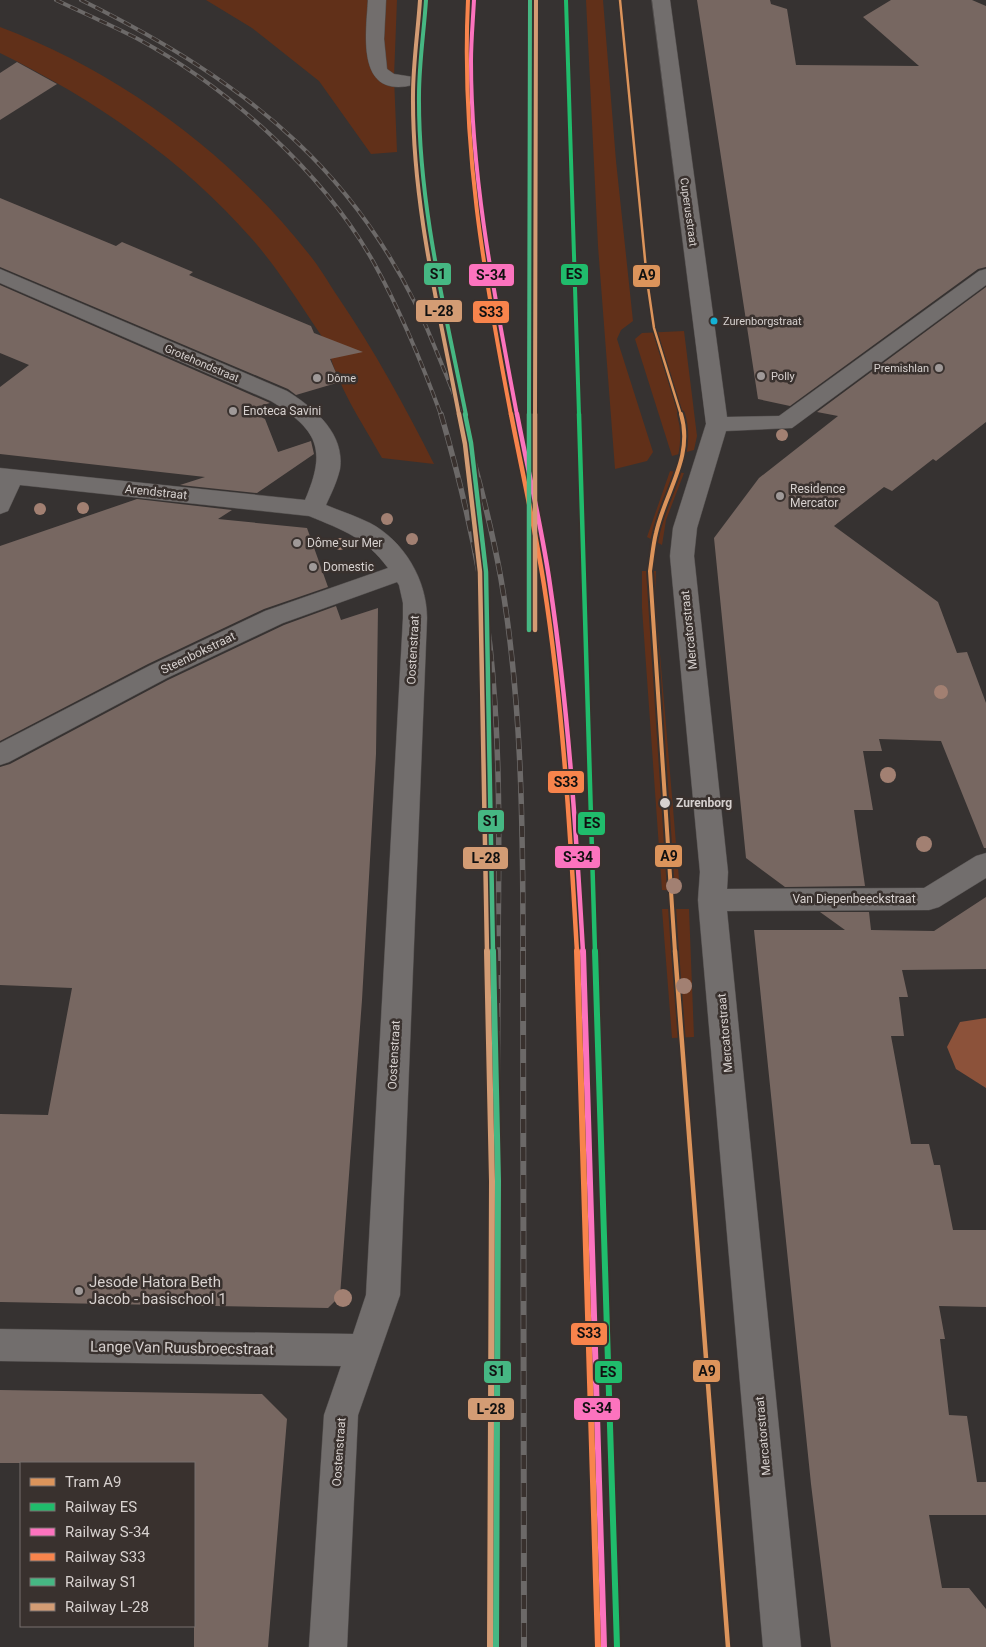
<svg xmlns="http://www.w3.org/2000/svg" width="986" height="1647" viewBox="0 0 986 1647" font-family="Roboto,sans-serif">
<style>
.green{fill:#613019}
.forest{fill:#8c523a}
.building{fill:#776761}
.lines{fill:none;stroke-linecap:round;stroke-linejoin:round}
.minor-casing{stroke:#524e4d;stroke-width:1}
.minor{fill:#726e6d;fill-rule:evenodd}
.rail-far2-casing{stroke:#6c6968;stroke-width:4}
.rail-far1-casing{stroke:#6c6968;stroke-width:5.5}
.rail-casing{stroke:#6c6968;stroke-width:6}
.rail-far2{stroke:#39312e;stroke-width:2.5;stroke-dasharray:8;stroke-linecap:butt}
.rail-far1{stroke:#39312e;stroke-width:4;stroke-dasharray:11;stroke-linecap:butt}
.rail{stroke:#39312e;stroke-width:4.5;stroke-dasharray:14;stroke-linecap:butt}
.rail-1-far2-casing{stroke:#39312e;stroke-width:6}
.rail-1-far1-casing{stroke:#39312e;stroke-width:8}
.rail-1-casing{stroke:#39312e;stroke-width:10}
.rail-2-far2-casing{stroke:#39312e;stroke-width:6}
.rail-2-far1-casing{stroke:#39312e;stroke-width:8}
.rail-2-casing{stroke:#39312e;stroke-width:10}
.rail-3-far2-casing{stroke:#39312e;stroke-width:6}
.rail-3-far1-casing{stroke:#39312e;stroke-width:8}
.rail-3-casing{stroke:#39312e;stroke-width:10}
.rail-4-far2-casing{stroke:#39312e;stroke-width:6}
.rail-4-far1-casing{stroke:#39312e;stroke-width:8}
.rail-4-casing{stroke:#39312e;stroke-width:10}
.rail-5-far2-casing{stroke:#39312e;stroke-width:6}
.rail-5-far1-casing{stroke:#39312e;stroke-width:8}
.rail-5-casing{stroke:#39312e;stroke-width:10}
.rail-1-far2{stroke:#20bc6c;stroke-width:4}
.rail-1-far1{stroke:#20bc6c;stroke-width:4.5}
.rail-1{stroke:#20bc6c;stroke-width:6}
.rail-2-far2{stroke:#fc73be;stroke-width:4}
.rail-2-far1{stroke:#fc73be;stroke-width:4.5}
.rail-2{stroke:#fc73be;stroke-width:6}
.rail-3-far2{stroke:#f8844c;stroke-width:4}
.rail-3-far1{stroke:#f8844c;stroke-width:4.5}
.rail-3{stroke:#f8844c;stroke-width:6}
.rail-4-far2{stroke:#46b783;stroke-width:4}
.rail-4-far1{stroke:#46b783;stroke-width:4.5}
.rail-4{stroke:#46b783;stroke-width:6}
.rail-5-far2{stroke:#d39c74;stroke-width:4}
.rail-5-far1{stroke:#d39c74;stroke-width:4.5}
.rail-5{stroke:#d39c74;stroke-width:6}
.tram-1-far2-casing{stroke:#39312e;stroke-width:5}
.tram-1-far1-casing{stroke:#39312e;stroke-width:8}
.tram-1-casing{stroke:#39312e;stroke-width:8}
.tram-1-far2{stroke:#dc945b;stroke-width:2.5}
.tram-1-far1{stroke:#dc945b;stroke-width:4}
.tram-1{stroke:#dc945b;stroke-width:4.5}
.tree{fill:#a28072}
.bus-dot{fill:#13b2d5;stroke:#39312e;stroke-width:2}
.poi-dot{fill:#9f9998;stroke:#39312e;stroke-width:2}
.stop-dot{fill:#d7d1cf;stroke:#39312e;stroke-width:2}
.labels{text-anchor:middle;stroke-width:5;stroke-linejoin:round;paint-order:stroke}
.far-street-label{font-size:11px;fill:#d7d1cf;stroke:#39312e}
.bus-label{font-size:11px;fill:#d7d1cf;stroke:#39312e;text-anchor:start}
.far-poi-label{font-size:11px;fill:#d7d1cf;stroke:#39312e;text-anchor:start}
.poi-label{font-size:12px;fill:#d7d1cf;stroke:#39312e;text-anchor:start}
.street-label{font-size:12px;fill:#d7d1cf;stroke:#39312e}
.stop-label{font-size:12px;font-weight:bold;fill:#d7d1cf;stroke:#39312e;text-anchor:start}
.near-poi-label{font-size:15px;fill:#d7d1cf;stroke:#39312e;text-anchor:start}
.near-street-label{font-size:15px;fill:#d7d1cf;stroke:#39312e}
.line-badge{stroke:#39312e;stroke-width:2}
.pale-badge-label{font-size:14px;text-anchor:middle;font-weight:bold;fill:#111}
</style>
<rect width="100%" height="100%" fill="#363231"/>
<g class="green">
<polygon points="206,0 397,0 394,77 397,152 371,154 319,81 252,28"/>
<polygon points="586,0 603,0 616,161 633,321 621,330 617,339 653,452 647,461 615,469 598,246"/>
<path d="M0,27C121,73 228,152 308,253C319,266 328,282 338,297C374,350 405,406 434,464L382,458C362,422 336,385 327,344C303,309 280,271 252,239C183,160 94,99 0,53Z"/>
<polygon points="684,331 697,436 694,450 672,456 635,339 642,333"/>
<polygon points="670,471 684,473 666,520 662,545 647,537"/>
<polygon points="642,571 656,571 655,595 680,891 662,890 642,608"/>
<polygon points="662,909 689,909 694,1037 672,1038"/>
</g>
<polygon class="forest" points="986,1018 986,1088 956,1069 947,1047 960,1022"/>
<g class="building">
<polygon points="697,0 770,0 771,4 787,9 796,65 919,66 863,17 891,0 972,0 986,6 986,267 978,269 790,406 758,399"/>
<polygon points="17,62 57,84 0,120 0,73"/>
<polygon points="0,198 116,246 122,242 193,272 189,275 311,326 314,333 363,352 330,359 340,382 296,395 288,389 0,267"/>
<polygon points="0,285 270,403 246,410 265,419 278,452 311,441 314,454 257,493 180,485 205,477 0,454 0,387 29,365 0,353"/>
<polygon points="986,287 986,422 936,461 933,459 892,491 884,487 834,526 938,602 957,653 967,652 986,703 986,848 984,848 941,741 879,739 882,751 863,751 873,810 854,810 865,886 785,887 746,858 714,538 759,478 838,416 817,412"/>
<polygon points="137,499 232,510 218,519 307,528 328,587 264,609 148,664 0,741 0,546"/>
<polygon points="336,606 341,620 378,608 376,754 362,1000 340,1296 328,1308 0,1302 0,1114 48,1115 72,988 0,985 0,767 10,764 168,680 284,625"/>
<polygon points="986,897 986,969 902,970 908,997 899,997 904,1036 891,1036 911,1144 929,1144 934,1165 940,1165 953,1230 986,1230 986,1307 939,1306 945,1339 940,1339 949,1415 967,1416 977,1482 986,1482 986,1515 929,1515 942,1588 969,1588 986,1609 986,1647 831,1647 811,1484 754,930 845,930 820,912 869,912 871,930 934,931"/>
<polygon points="0,1390 262,1394 287,1419 268,1647 194,1647 194,1463 0,1463"/>
</g>
<g class="lines">
<g class="minor-casing">
<g id="minor">
<path d="M368,0H386L384,39L387,69L394,74L413,77L416,81L413,85C356,99 366,35 368,0Z"/>
<polygon points="652,0 670,0 727,417 779,416 979,271 986,269 986,285 792,428 726,431 697,528 694,556 728,872 727,889 924,888 976,856 986,853 986,878 939,907 929,910 727,911 801,1647 763,1647 698,900 700,872 670,556 673,528 706,424"/>
<path d="M0,269L287,391C314,408 345,433 340,469C337,482 331,494 326,505C340,511 356,516 370,523C404,541 427,580 427,618L400,1295L358,1415L347,1647H309L324,1415L341,1366L0,1361V1329L353,1334L366,1295L403,618V603L399,585L397,582L283,623L167,678L9,762L0,765V743L149,666L265,611L388,568C366,538 343,530 309,516L20,485L8,511L0,514V468L305,500C327,449 318,430 271,401L0,283Z"/>
</g>
</g>
<use href="#minor" class="minor"/>
<g class="rail-far2-casing">
<g id="rail-far2">
<path d="M56,0C83,13 111,25 138,39C229,88 323,172 374,263C401,312 422,363 441,415"/>
<path d="M81,0C249,83 368,176 438,355C446,375 455,395 461,415"/>
</g>
</g>
<g class="rail-far1-casing">
<g id="rail-far1">
<path d="M441,414C463,490 481,568 490,646C501,748 499,850 498,952"/>
<path d="M461,414C476,469 491,523 501,579C522,701 523,828 523,952"/>
</g>
</g>
<g class="rail-casing">
<g id="rail">
<polyline points="523,951 524,1647"/>
<polyline points="493,1647 498,951"/>
</g>
</g>
<use href="#rail-far2" class="rail-far2"/>
<use href="#rail-far1" class="rail-far1"/>
<use href="#rail" class="rail"/>
<g class="rail-1-far2-casing">
<polyline id="rail-1-far2" points="566,0 579,415"/>
</g>
<g class="rail-1-far1-casing">
<polyline id="rail-1-far1" points="579,414 595,952"/>
</g>
<g class="rail-1-casing">
<polyline id="rail-1" points="595,951 617,1647"/>
</g>
<g class="rail-2-far2-casing">
<path id="rail-2-far2" d="M474,0C473,20 471,41 471,61C471,180 495,298 517,415"/>
</g>
<g class="rail-2-far1-casing">
<path id="rail-2-far1" d="M517,414C528,471 542,528 550,585C568,707 576,829 583,952"/>
</g>
<g class="rail-2-casing">
<polyline id="rail-2" points="583,951 604,1647"/>
</g>
<g class="rail-3-far2-casing">
<path id="rail-3-far2" d="M468,0C461,144 484,275 511,415"/>
</g>
<g class="rail-3-far1-casing">
<path id="rail-3-far1" d="M511,414C522,471 535,528 544,585C563,707 570,830 577,952"/>
</g>
<g class="rail-3-casing">
<polyline id="rail-3" points="577,951 598,1647"/>
</g>
<g class="rail-4-far2-casing">
<g id="rail-4-far2">
<path d="M426,0C424,31 419,64 419,95C418,203 445,310 466,415"/>
<polyline points="529,415 530,0"/>
</g>
</g>
<g class="rail-4-far1-casing">
<g id="rail-4-far1">
<polyline points="465,414 471,443 486,572 493,952"/>
<polyline points="529,630 529,414"/>
</g>
</g>
<g class="rail-4-casing">
<polyline id="rail-4" points="493,951 498,1181 496,1647"/>
</g>
<g class="rail-5-far2-casing">
<g id="rail-5-far2">
<path d="M420,0C418,31 413,64 413,95C412,203 439,310 459,415"/>
<polyline points="535,415 536,0"/>
</g>
</g>
<g class="rail-5-far1-casing">
<g id="rail-5-far1">
<polyline points="459,414 465,444 480,572 487,952"/>
<polyline points="535,630 535,414"/>
</g>
</g>
<g class="rail-5-casing">
<polyline id="rail-5" points="487,951 492,1181 490,1647"/>
</g>
<use href="#rail-1-far2" class="rail-1-far2"/>
<use href="#rail-1-far1" class="rail-1-far1"/>
<use href="#rail-1" class="rail-1"/>
<use href="#rail-2-far2" class="rail-2-far2"/>
<use href="#rail-2-far1" class="rail-2-far1"/>
<use href="#rail-2" class="rail-2"/>
<use href="#rail-3-far2" class="rail-3-far2"/>
<use href="#rail-3-far1" class="rail-3-far1"/>
<use href="#rail-3" class="rail-3"/>
<use href="#rail-4-far2" class="rail-4-far2"/>
<use href="#rail-4-far1" class="rail-4-far1"/>
<use href="#rail-4" class="rail-4"/>
<use href="#rail-5-far2" class="rail-5-far2"/>
<use href="#rail-5-far1" class="rail-5-far1"/>
<use href="#rail-5" class="rail-5"/>
<g class="tram-1-far2-casing">
<polyline id="tram-1-far2" points="620,0 647,280 654,328 681,415"/>
</g>
<g class="tram-1-far1-casing">
<path id="tram-1-far1" d="M675,952L650,571C652,558 653,545 656,533C665,492 694,457 681,414"/>
</g>
<g class="tram-1-casing">
<polyline id="tram-1" points="675,951 728,1647"/>
</g>
<use href="#tram-1-far2" class="tram-1-far2"/>
<use href="#tram-1-far1" class="tram-1-far1"/>
<use href="#tram-1" class="tram-1"/>
</g>
<g class="tree">
<circle cx="782" cy="435" r="6"/>
<circle cx="83" cy="508" r="6"/>
<circle cx="40" cy="509" r="6"/>
<circle cx="387" cy="519" r="6"/>
<circle cx="412" cy="539" r="6"/>
<circle cx="340" cy="544" r="6"/>
<circle cx="941" cy="692" r="7"/>
<circle cx="888" cy="775" r="8"/>
<circle cx="924" cy="844" r="8"/>
<circle cx="674" cy="886" r="8"/>
<circle cx="684" cy="986" r="8"/>
<circle cx="343" cy="1298" r="9"/>
</g>
<circle class="bus-dot" cx="714" cy="321" r="4.5"/>
<g class="poi-dot">
<circle cx="939" cy="368" r="5"/>
<circle cx="761" cy="376" r="5"/>
<circle cx="317" cy="378" r="5"/>
<circle cx="233" cy="411" r="5"/>
<circle cx="780" cy="496" r="5"/>
<circle cx="297" cy="543" r="5"/>
<circle cx="313" cy="567" r="5"/>
<circle cx="79" cy="1291" r="5"/>
</g>
<circle class="stop-dot" cx="665" cy="803" r="6"/>
<g class="labels">
<g class="far-street-label">
<text transform="translate(689 212) rotate(82)" y="4">Cuperusstraat</text>
<text transform="translate(202 363) rotate(23)" y="4">Grotehondstraat</text>
</g>
<g class="bus-label">
<text x="723" y="325">Zurenborgstraat</text>
</g>
<g class="far-poi-label">
<text x="929" y="372" text-anchor="end">Premishlan</text>
<text x="771" y="380">Polly</text>
<text x="327" y="382">Dôme</text>
</g>
<g class="poi-label">
<text x="243" y="415">Enoteca Savini</text>
<text x="790" y="493">Residence<tspan x="790" dy="14">Mercator</tspan></text>
<text x="307" y="547">Dôme sur Mer</text>
<text x="323" y="571">Domestic</text>
</g>
<g class="street-label">
<text transform="translate(156 492) rotate(6)" y="4">Arendstraat</text>
<text transform="translate(689 630) rotate(-96)" y="4">Mercatorstraat</text>
<text transform="translate(413 650) rotate(-87)" y="4">Oostenstraat</text>
<text transform="translate(198 653) rotate(-26)" y="4">Steenbokstraat</text>
<text x="854" y="903">Van Diepenbeeckstraat</text>
<text transform="translate(725 1033) rotate(-95)" y="4">Mercatorstraat</text>
<text transform="translate(394 1055) rotate(-87)" y="4">Oostenstraat</text>
<text transform="translate(763 1436) rotate(-95)" y="4">Mercatorstraat</text>
<text transform="translate(339 1452) rotate(-86)" y="4">Oostenstraat</text>
</g>
<g class="stop-label">
<text x="676" y="807">Zurenborg</text>
</g>
<g class="near-poi-label">
<text x="89" y="1287">Jesode Hatora Beth<tspan x="89" dy="17">Jacob - basischool 1</tspan></text>
</g>
<g class="near-street-label">
<text transform="translate(182 1348) rotate(1)" y="5">Lange Van Ruusbroecstraat</text>
</g>
</g>
<g class="line-badge">
<rect x="423" y="262" width="29" height="24" rx="5" fill="#46b783"/>
<rect x="560" y="263" width="29" height="23" rx="5" fill="#20bc6c"/>
<rect x="468" y="263" width="47" height="24" rx="5" fill="#fc73be"/>
<rect x="632" y="264" width="29" height="24" rx="5" fill="#dc945b"/>
<rect x="415" y="299" width="48" height="24" rx="5" fill="#d39c74"/>
<rect x="472" y="300" width="38" height="24" rx="5" fill="#f8844c"/>
<rect x="547" y="770" width="38" height="24" rx="5" fill="#f8844c"/>
<rect x="477" y="809" width="28" height="24" rx="5" fill="#46b783"/>
<rect x="577" y="811" width="29" height="25" rx="5" fill="#20bc6c"/>
<rect x="654" y="844" width="29" height="24" rx="5" fill="#dc945b"/>
<rect x="554" y="845" width="47" height="24" rx="5" fill="#fc73be"/>
<rect x="462" y="846" width="47" height="24" rx="5" fill="#d39c74"/>
<rect x="570" y="1322" width="38" height="24" rx="5" fill="#f8844c"/>
<rect x="692" y="1359" width="29" height="24" rx="5" fill="#dc945b"/>
<rect x="483" y="1360" width="29" height="24" rx="5" fill="#46b783"/>
<rect x="594" y="1360" width="29" height="24" rx="5" fill="#20bc6c"/>
<rect x="573" y="1397" width="48" height="24" rx="5" fill="#fc73be"/>
<rect x="467" y="1397" width="48" height="24" rx="5" fill="#d39c74"/>
</g>
<g class="pale-badge-label">
<text x="438" y="279">S1</text>
<text x="574" y="279">ES</text>
<text x="491" y="280">S-34</text>
<text x="647" y="280">A9</text>
<text x="439" y="316">L-28</text>
<text x="491" y="317">S33</text>
<text x="566" y="787">S33</text>
<text x="491" y="826">S1</text>
<text x="592" y="828">ES</text>
<text x="669" y="861">A9</text>
<text x="578" y="862">S-34</text>
<text x="486" y="863">L-28</text>
<text x="589" y="1338">S33</text>
<text x="707" y="1376">A9</text>
<text x="497" y="1376">S1</text>
<text x="608" y="1377">ES</text>
<text x="597" y="1413">S-34</text>
<text x="491" y="1414">L-28</text>
</g>
<rect x="20" y="1462" width="175" height="165" fill="#39312e" stroke="#78716e"/>
<rect x="30" y="1478" width="25" height="8" fill="#dc945b" stroke="#78716e"/>
<text x="65" y="1487" font-size="15" fill="#d7d1cf">Tram A9</text>
<rect x="30" y="1503" width="25" height="8" fill="#20bc6c" stroke="#78716e"/>
<text x="65" y="1512" font-size="15" fill="#d7d1cf">Railway ES</text>
<rect x="30" y="1528" width="25" height="8" fill="#fc73be" stroke="#78716e"/>
<text x="65" y="1537" font-size="15" fill="#d7d1cf">Railway S-34</text>
<rect x="30" y="1553" width="25" height="8" fill="#f8844c" stroke="#78716e"/>
<text x="65" y="1562" font-size="15" fill="#d7d1cf">Railway S33</text>
<rect x="30" y="1578" width="25" height="8" fill="#46b783" stroke="#78716e"/>
<text x="65" y="1587" font-size="15" fill="#d7d1cf">Railway S1</text>
<rect x="30" y="1603" width="25" height="8" fill="#d39c74" stroke="#78716e"/>
<text x="65" y="1612" font-size="15" fill="#d7d1cf">Railway L-28</text>
</svg>
